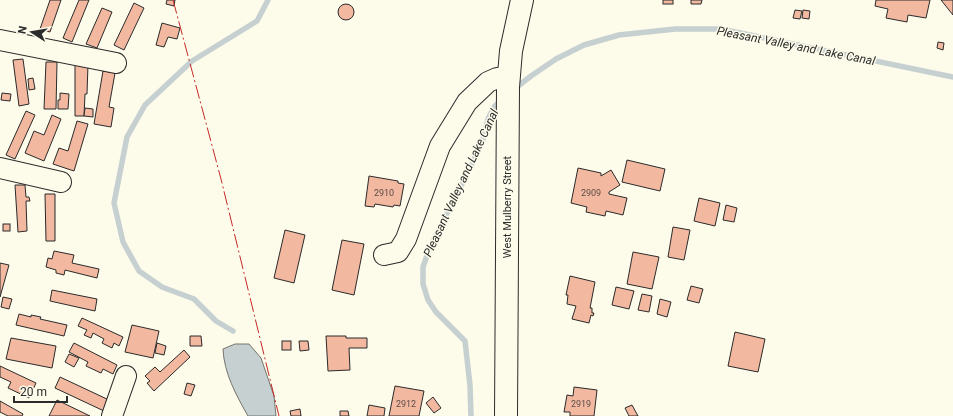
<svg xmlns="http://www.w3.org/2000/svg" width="953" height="416" viewBox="0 0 953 416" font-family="Roboto,sans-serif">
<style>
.water{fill:#c7d0d0;stroke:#74746e}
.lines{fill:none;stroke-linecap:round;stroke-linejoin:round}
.stream{stroke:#c7d0d0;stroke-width:5.5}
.building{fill:#f2b8a0;stroke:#2b2b2b}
.minor-casing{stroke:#2b2b2b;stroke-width:22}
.major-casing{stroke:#2b2b2b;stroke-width:24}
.minor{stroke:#fdfbea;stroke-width:20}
.major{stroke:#fdfbea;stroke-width:22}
.power{stroke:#c62828;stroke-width:1;stroke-dasharray:14 3 2 3;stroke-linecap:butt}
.labels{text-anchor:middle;stroke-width:3;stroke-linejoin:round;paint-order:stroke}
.number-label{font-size:9px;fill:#5d4e48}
.street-label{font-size:11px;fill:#2b2b2b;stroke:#fdfbea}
.water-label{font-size:12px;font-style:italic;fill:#2b2b2b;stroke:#fdfbea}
</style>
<rect width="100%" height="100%" fill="#fdfbea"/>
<path class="water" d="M235,344H249L261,358L274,396L276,416H248C236,395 224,373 223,349Z"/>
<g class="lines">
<g class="stream">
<polyline points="513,90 531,76 556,59 584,45 619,35 675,29 721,29 953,77"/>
<polyline points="233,331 216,321 194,299 162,287 139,271 123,242 114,203 127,137 145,105 192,61 257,21 268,0"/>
<polyline points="471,416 470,385 465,341 436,312 428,300 423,284 423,267 430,247 471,166 483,139 488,119 494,107 502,99"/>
</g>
</g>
<g class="building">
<polygon points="50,0 61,0 50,32 40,29"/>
<polygon points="79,0 89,0 72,42 63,38"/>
<polygon points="167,0 175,0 174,6 166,4"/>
<rect x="663" y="0" width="10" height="4"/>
<polygon points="691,0 702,0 701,4 691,4"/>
<polygon points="876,0 930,0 926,18 908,15 907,22 886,18 888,9 875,6"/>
<polygon points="941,0 953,0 953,15"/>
<polygon points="134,3 144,8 124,50 114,45"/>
<circle cx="346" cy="12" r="8"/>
<polygon points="102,8 112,12 97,48 86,44"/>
<polygon points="795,10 802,11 800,19 793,18"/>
<polygon points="803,10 810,11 809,19 802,18"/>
<polygon points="162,23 180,28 177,39 168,37 164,47 156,45"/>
<polygon points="938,42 944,43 943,50 937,48"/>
<polygon points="23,59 29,104 19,106 13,60"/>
<polygon points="46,62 57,62 56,109 44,109"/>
<polygon points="75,64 88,64 87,94 85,94 84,116 75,116"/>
<polygon points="103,71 115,73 109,107 114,108 111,127 94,124"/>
<polygon points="33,78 35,89 29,90 28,79"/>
<polygon points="2,93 11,94 10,101 1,100"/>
<polygon points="60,93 69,94 68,109 58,109 58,100 60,100"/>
<polygon points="85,108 93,109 93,117 84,116"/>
<polygon points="26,111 35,115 15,159 6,155"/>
<polygon points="52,115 61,119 44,161 25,153 34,131 44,135"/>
<polygon points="77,121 88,124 74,171 53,164 59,148 68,151"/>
<polygon points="627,160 665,169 660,191 622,182"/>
<polygon points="578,168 601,173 601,176 611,170 620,185 609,192 609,194 627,198 623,215 606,211 605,216 586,212 587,207 571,203"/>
<polygon points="369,176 398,181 398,183 404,184 400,206 394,205 393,207 375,204 374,207 365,206"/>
<polygon points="15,185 25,185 26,197 29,197 30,201 26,201 27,231 18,232"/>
<polygon points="45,194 55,194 55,241 46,241"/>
<polygon points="699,198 720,203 715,226 694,221"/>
<polygon points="726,205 737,208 734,222 723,220"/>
<rect x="3" y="224" width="7" height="7"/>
<polygon points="673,227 690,230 684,260 668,257"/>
<polygon points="285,230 305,235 294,283 274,278"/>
<polygon points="342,240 364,244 354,295 332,290"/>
<polygon points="54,251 74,255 72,263 99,269 97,278 65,270 64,275 56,273 56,270 46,267 48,258 52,259"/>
<polygon points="633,252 659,257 652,289 627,284"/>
<polygon points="0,263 9,265 0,297"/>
<polygon points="570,276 595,282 590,308 592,308 592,313 594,313 593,316 591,315 589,323 572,319 576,306 567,304 568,295 566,295"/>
<polygon points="691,286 703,289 699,303 687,300"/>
<polygon points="616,287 634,291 629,309 612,305"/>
<polygon points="52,290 97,299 95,311 50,301"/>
<polygon points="642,294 652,296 649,312 638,310"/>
<polygon points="3,297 12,299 9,309 1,307"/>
<polygon points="660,299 671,302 667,317 657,314"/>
<polygon points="19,314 31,317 31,315 41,317 40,319 67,325 64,336 16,325"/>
<polygon points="82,318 123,337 119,346 114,343 112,348 102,343 104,339 93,333 91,338 84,335 87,330 78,326"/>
<polygon points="132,325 159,331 153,358 125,352"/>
<polygon points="735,332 765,339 758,372 728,366"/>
<polygon points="190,336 201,336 202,346 190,346"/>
<polygon points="326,336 346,336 346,338 367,338 367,348 349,348 350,370 328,371"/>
<polygon points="11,338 56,346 52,368 6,359"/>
<rect x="282" y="341" width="9" height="9"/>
<polygon points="299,341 308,341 309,350 300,351"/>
<polygon points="74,343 117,365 113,374 103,369 101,373 86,366 88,362 69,352"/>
<polygon points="157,343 166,346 164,355 155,353"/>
<polygon points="184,350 190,357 154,391 147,383 150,381 145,376 155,367 160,372"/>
<polygon points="69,354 79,358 74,367 65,362"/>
<polygon points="0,366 36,383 29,398 8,388 11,382 0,377"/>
<polygon points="60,377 109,400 104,411 55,388"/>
<polygon points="187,383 195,385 191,396 184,394"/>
<polygon points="395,386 424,391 419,416 389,416"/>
<polygon points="574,387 597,390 594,416 570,416 570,412 564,412 567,395 573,396"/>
<polygon points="433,397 441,408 434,413 426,403"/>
<polygon points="57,400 90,416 49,416"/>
<polygon points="0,401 23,414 22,416 8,416 0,412"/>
<polygon points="369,405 385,408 384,416 367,416"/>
<polygon points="632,405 638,416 629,416 625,408"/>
<polygon points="300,409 301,416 291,416 290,411"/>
<polygon points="340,411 348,411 349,416 340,416"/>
</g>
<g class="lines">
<g class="minor-casing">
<g id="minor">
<polyline points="0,40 116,63"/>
<polyline points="0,168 61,182"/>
<polyline points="384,255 398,252 406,239 440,146 467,102 488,82 497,78 509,76"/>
<polyline points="112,416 126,376"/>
</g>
</g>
<g class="major-casing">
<polyline id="major" points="506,416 508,87 511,51 522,0"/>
</g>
<use href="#minor" class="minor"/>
<use href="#major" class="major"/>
<polyline class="power" points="173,0 221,179 279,416"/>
</g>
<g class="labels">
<g class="number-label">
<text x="384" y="196">2910</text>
<text x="591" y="196">2909</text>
<text x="406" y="407">2912</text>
<text x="581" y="407">2919</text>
</g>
<g class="street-label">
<text transform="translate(507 207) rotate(-90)" y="4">West Mulberry Street</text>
</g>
<g class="water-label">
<text transform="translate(796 46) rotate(11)" y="4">Pleasant Valley and Lake Canal</text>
<text transform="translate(461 183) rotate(-65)" y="4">Pleasant Valley and Lake Canal</text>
</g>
</g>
<g transform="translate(32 32) rotate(282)" stroke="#fdfbea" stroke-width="3" paint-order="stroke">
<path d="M0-3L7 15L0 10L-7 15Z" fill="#2b2b2b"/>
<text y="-6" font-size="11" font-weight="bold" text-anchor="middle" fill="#2b2b2b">N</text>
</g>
<path d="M14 396v6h53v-6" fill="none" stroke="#2b2b2b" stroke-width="2"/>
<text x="20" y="396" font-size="12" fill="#2b2b2b" stroke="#fdfbea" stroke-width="3" paint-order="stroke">20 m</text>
</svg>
